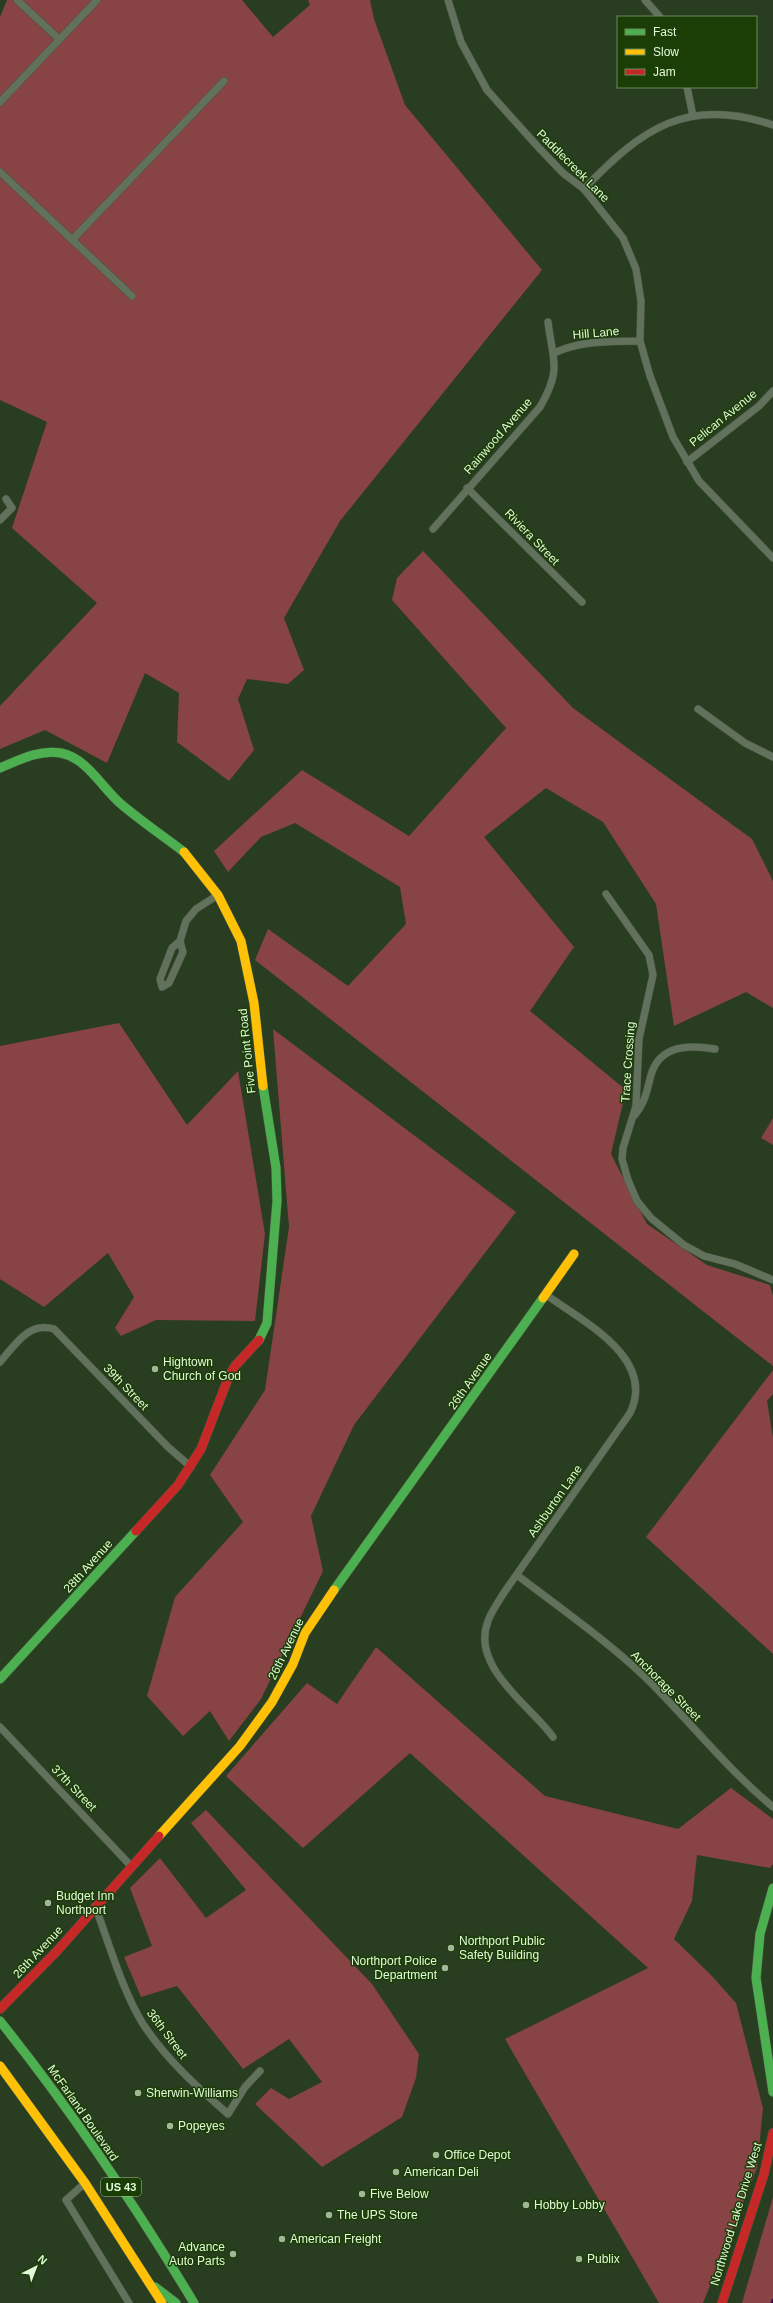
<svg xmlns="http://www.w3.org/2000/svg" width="773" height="2303" viewBox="0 0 773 2303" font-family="Arial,sans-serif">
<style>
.green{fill:#884345}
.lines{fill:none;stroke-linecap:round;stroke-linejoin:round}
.stream{stroke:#3b0749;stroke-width:2.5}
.street-casing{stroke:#46563f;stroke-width:8}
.fast-casing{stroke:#46563f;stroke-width:10}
.slow-casing{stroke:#46563f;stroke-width:10}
.jam-casing{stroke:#46563f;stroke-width:10}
.street{stroke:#62715c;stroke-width:7}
.fast{stroke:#4caf50;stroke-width:9}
.slow{stroke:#ffc107;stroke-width:9}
.jam{stroke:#c62828;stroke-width:9}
.poi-dot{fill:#a2b79a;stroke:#1b3e07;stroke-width:1.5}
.labels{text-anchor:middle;stroke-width:3;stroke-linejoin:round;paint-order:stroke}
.shield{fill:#1b3e07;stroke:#a7c19b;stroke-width:1}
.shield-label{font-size:11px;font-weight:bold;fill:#e3f9db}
.street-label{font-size:12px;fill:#e3f9db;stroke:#1b3e07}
.poi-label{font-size:12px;fill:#e3f9db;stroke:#1b3e07;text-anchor:start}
</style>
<rect width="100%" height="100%" fill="#293d20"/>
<g class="green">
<polygon points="7,0 242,0 273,37 310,5 308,0 370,0 374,19 405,105 542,270 340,521 284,618 304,670 288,684 247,679 238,699 254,750 229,781 177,742 179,693 145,673 107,763 45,730 0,749 0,706 97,603 12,528 47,422 0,400 0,17"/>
<polygon points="423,551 573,708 752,839 773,881 773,1008 746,992 674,1026 656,904 603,822 546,788 484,837 574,947 530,1011 626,1090 611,1154 647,1224 707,1265 770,1285 773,1296 773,1366 255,960 268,929 348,986 406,924 400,887 295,823 261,837 228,872 214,851 302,770 409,836 506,728 392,600 397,578"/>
<polygon points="119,1023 187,1125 238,1071 265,1234 255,1321 156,1320 121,1336 115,1328 134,1297 108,1253 44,1307 0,1279 0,1046"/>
<polygon points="273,1029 516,1212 354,1425 311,1516 323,1571 261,1699 229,1741 210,1711 183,1736 147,1696 175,1597 243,1522 210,1475 265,1390 289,1227"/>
<polygon points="773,1118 773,1145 761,1138"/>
<polygon points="773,1370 773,1394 767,1401 773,1438 773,1654 646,1537"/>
<polygon points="376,1647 545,1796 678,1829 731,1788 773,1819 773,1864 770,1868 697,1855 692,1901 674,1939 711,1975 736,2003 763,2108 757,2168 703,2303 659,2303 505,2039 648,1968 410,1753 303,1848 226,1776 307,1683 337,1704"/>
<polygon points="206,1810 372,1984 419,2054 416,2078 402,2117 322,2167 255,2104 271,2088 289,2099 322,2082 289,2039 243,2069 177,1986 141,1997 124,1957 152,1946 130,1888 160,1858 206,1918 246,1890 191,1823"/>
<polygon points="773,2197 773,2303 742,2303"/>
</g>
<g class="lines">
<polyline class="stream" points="772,2303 773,2300"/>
<g class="street-casing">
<g id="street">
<polyline points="17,0 59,39"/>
<polyline points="448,0 461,42 487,90 539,148 563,173 584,189 623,238 636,269 641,301 640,341 650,376 673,437 699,481 773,558"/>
<polyline points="645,0 660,17"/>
<polyline points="687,87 693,116"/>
<polyline points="0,102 97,0"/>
<polyline points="0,172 132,296"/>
<path d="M584,189C641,129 687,96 773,125"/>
<polyline points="72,240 224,81"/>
<path d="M554,353C582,340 610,342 640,341"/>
<polyline points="687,462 759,406 773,391"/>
<polyline points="467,488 582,602"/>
<polyline points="0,520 12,508 6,499"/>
<path d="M433,529L540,407C562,369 553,362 548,322"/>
<polyline points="698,709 745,743 773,757"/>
<polyline points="606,894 649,955 653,975 639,1039 636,1106 623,1148 622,1159 628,1180 637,1201 651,1218 684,1245 704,1256 735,1264 773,1280"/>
<polyline points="180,941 183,952 169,983 162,987 160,979 172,948 180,941 186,921 196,909 218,895"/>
<path d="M635,1115C645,1103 647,1090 651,1075C660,1044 690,1045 715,1049"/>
<path d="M545,1294C582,1321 657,1358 630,1413L503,1594C498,1603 491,1612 488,1621C470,1667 530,1705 553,1737"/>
<path d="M0,1362C15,1345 29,1321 54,1329L168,1447L191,1467"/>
<path d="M517,1575C560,1608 606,1640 645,1677C689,1720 726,1768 773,1807"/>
<polyline points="0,1727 131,1866"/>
<path d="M95,1906C109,1943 122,1990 143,2024C166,2059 197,2087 228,2114L245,2087L260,2071"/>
<polyline points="85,2183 66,2200 129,2303"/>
</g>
</g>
<g class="fast-casing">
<g id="fast">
<path d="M0,768C19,760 40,749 61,753C87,758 102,788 121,804C141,821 163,836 184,852"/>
<polyline points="259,1340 267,1323 277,1201 276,1168 263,1086"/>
<polyline points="334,1590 543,1298"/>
<polyline points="0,1679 136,1531"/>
<polyline points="773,1888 760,1934 756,1978 773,2092"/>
<path d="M0,2021C72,2111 135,2205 194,2303"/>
<polyline points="155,2287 176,2303"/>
</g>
</g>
<g class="slow-casing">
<g id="slow">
<polyline points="184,852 218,895 241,941 254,1003 263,1086"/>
<polyline points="543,1298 574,1254"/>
<polyline points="159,1836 240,1746 272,1702 293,1664 305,1633 334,1590"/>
<polyline points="0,2066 85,2183 162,2303"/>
</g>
</g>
<g class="jam-casing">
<g id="jam">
<polyline points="136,1531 178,1485 201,1449 229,1376 235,1366 259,1340"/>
<polyline points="0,2009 57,1951 159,1836"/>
<polyline points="722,2303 764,2174 773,2133"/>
</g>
</g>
<use href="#street" class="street"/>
<use href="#fast" class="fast"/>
<use href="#slow" class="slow"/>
<use href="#jam" class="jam"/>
</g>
<g class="poi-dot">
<circle cx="155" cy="1369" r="4"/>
<circle cx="48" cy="1903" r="4"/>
<circle cx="451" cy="1948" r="4"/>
<circle cx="445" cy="1968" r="4"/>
<circle cx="138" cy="2093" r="4"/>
<circle cx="170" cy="2126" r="4"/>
<circle cx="436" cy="2155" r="4"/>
<circle cx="396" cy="2172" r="4"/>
<circle cx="362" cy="2194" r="4"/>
<circle cx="526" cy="2205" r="4"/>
<circle cx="329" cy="2215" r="4"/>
<circle cx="282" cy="2239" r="4"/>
<circle cx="233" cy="2254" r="4"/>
<circle cx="579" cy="2259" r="4"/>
</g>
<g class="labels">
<rect class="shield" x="101" y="2178" width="40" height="18" rx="3"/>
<g class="shield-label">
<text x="121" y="2191">US 43</text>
</g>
<g class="street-label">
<text transform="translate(573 166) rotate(45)" y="4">Paddlecreek Lane</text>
<text transform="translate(596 333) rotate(-5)" y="4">Hill Lane</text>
<text transform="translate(723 418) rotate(-39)" y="4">Pelican Avenue</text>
<text transform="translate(498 436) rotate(-49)" y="4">Rainwood Avenue</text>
<text transform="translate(532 537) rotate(46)" y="4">Riviera Street</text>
<text transform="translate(247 1051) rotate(-96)" y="4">Five Point Road</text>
<text transform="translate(628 1062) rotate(-86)" y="4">Trace Crossing</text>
<text transform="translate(470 1381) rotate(-55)" y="4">26th Avenue</text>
<text transform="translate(126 1387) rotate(46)" y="4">39th Street</text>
<text transform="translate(555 1501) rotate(-55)" y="4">Ashburton Lane</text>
<text transform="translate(88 1566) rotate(-48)" y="4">28th Avenue</text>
<text transform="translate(286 1649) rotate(-64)" y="4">26th Avenue</text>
<text transform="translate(666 1686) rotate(45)" y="4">Anchorage Street</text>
<text transform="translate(74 1788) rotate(46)" y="4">37th Street</text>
<text transform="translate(38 1952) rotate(-47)" y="4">26th Avenue</text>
<text transform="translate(167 2034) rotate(53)" y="4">36th Street</text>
<text transform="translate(83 2113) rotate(55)" y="4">McFarland Boulevard</text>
<text transform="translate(736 2214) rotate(-73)" y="4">Northwood Lake Drive West</text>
</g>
<g class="poi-label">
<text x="163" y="1366">Hightown<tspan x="163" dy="14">Church of God</tspan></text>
<text x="56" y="1900">Budget Inn<tspan x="56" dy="14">Northport</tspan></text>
<text x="459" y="1945">Northport Public<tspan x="459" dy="14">Safety Building</tspan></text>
<text x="437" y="1965" text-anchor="end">Northport Police<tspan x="437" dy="14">Department</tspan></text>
<text x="146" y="2097">Sherwin-Williams</text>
<text x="178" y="2130">Popeyes</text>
<text x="444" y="2159">Office Depot</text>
<text x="404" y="2176">American Deli</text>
<text x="370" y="2198">Five Below</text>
<text x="534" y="2209">Hobby Lobby</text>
<text x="337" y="2219">The UPS Store</text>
<text x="290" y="2243">American Freight</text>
<text x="225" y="2251" text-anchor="end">Advance<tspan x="225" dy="14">Auto Parts</tspan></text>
<text x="587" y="2263">Publix</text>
</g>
</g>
<rect x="617" y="16" width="140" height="72" fill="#1b3e07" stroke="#6b895c"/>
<rect x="625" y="29" width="20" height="6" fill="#4caf50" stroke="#6b895c"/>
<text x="653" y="36" font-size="12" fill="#e3f9db">Fast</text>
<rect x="625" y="49" width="20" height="6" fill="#ffc107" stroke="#6b895c"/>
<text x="653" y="56" font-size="12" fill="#e3f9db">Slow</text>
<rect x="625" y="69" width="20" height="6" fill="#c62828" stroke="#6b895c"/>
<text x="653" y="76" font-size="12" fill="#e3f9db">Jam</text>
<g transform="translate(36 2267) rotate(42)" stroke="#1b3e07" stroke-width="3" paint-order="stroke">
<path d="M0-3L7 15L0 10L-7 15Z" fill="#e3f9db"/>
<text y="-6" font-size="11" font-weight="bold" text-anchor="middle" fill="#e3f9db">N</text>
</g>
</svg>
